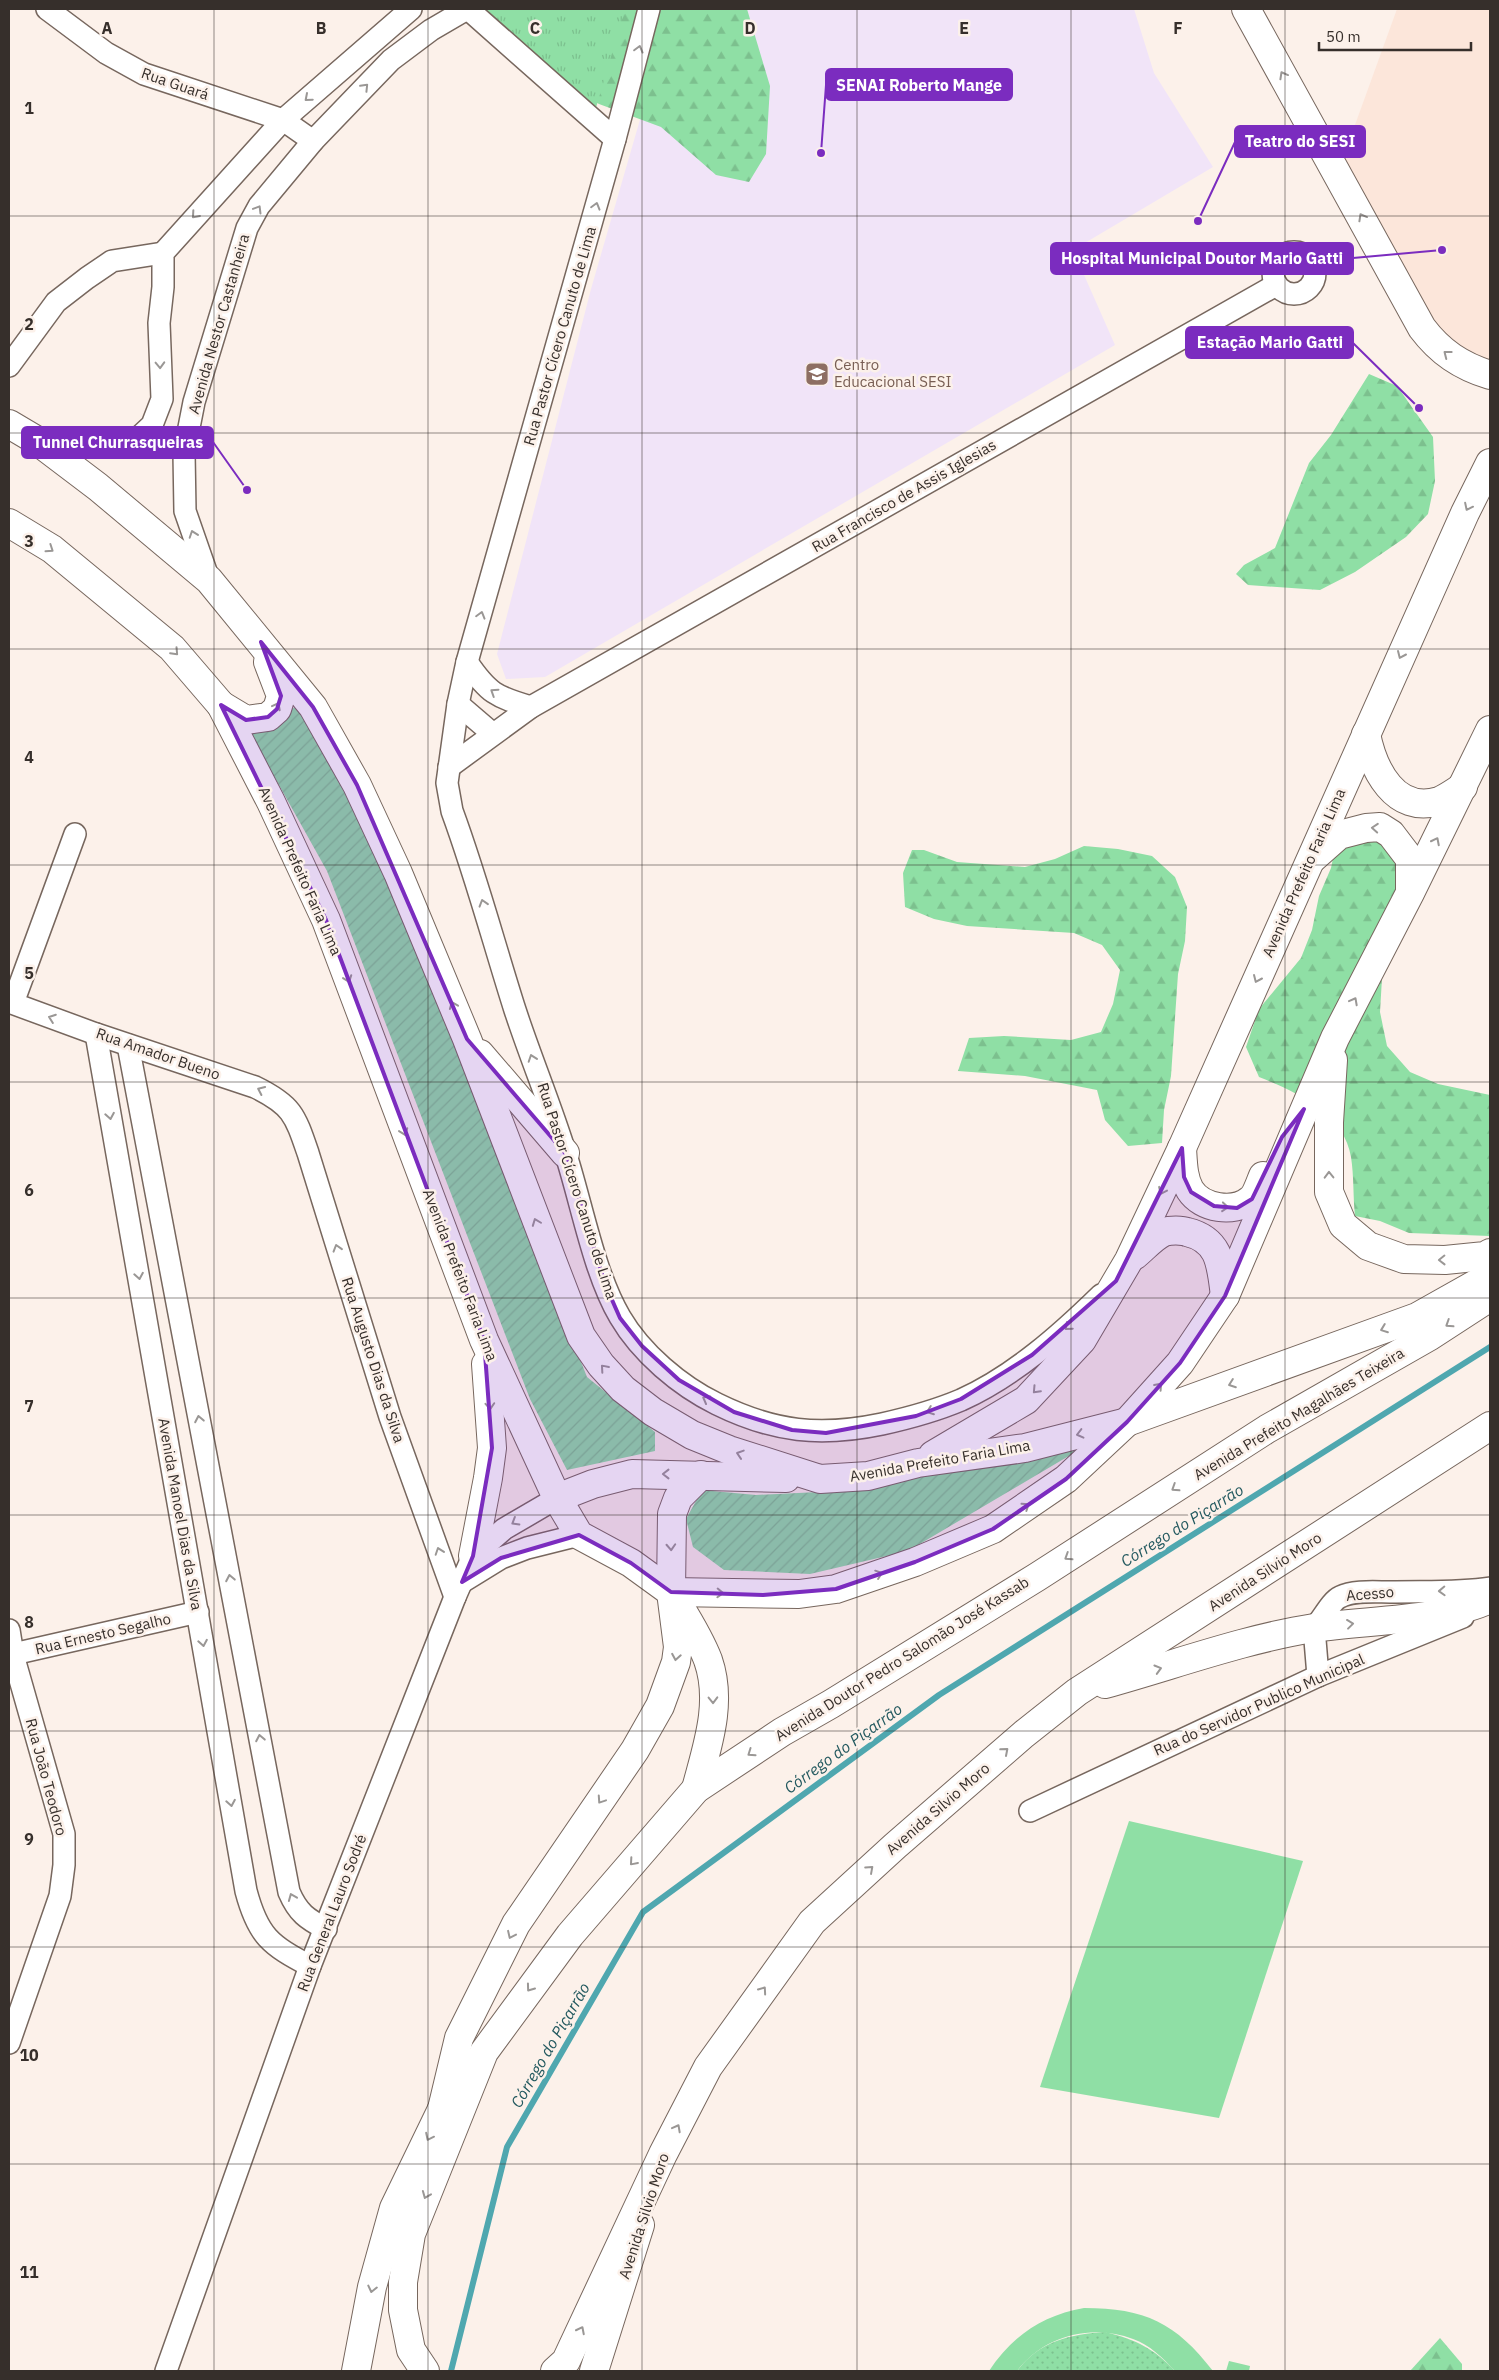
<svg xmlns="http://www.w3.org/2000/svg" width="1499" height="2380" viewBox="0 0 1499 2380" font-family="'IBM Plex Sans',sans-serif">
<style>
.education{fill:#f1e4f8}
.built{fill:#fce6da}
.grass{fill:url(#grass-dots)}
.forest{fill:url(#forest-firs)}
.park{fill:url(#park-tufts)}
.garden{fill:url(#garden-furrows)}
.pitch{fill:#8fdfa5}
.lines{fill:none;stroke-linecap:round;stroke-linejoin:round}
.stream{stroke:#4fa7af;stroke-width:6}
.minor-casing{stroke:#77675e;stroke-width:24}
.secondary-casing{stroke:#77675e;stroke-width:30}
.primary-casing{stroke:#77675e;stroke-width:30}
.minor{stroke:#fff;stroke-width:21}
.secondary{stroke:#fff;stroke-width:28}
.primary{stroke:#fff;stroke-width:28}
.oneway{stroke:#9a9795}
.marked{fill:#7b2cbf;fill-opacity:0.2;stroke:#7b2cbf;stroke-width:4;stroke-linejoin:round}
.grid{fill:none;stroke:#362f2b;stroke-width:1;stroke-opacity:0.55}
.labels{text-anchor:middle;stroke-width:5;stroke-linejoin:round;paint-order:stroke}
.street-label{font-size:15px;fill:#362f2b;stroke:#fcf1ea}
.education-label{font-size:15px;fill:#785e54;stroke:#fcf1ea;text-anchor:start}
.water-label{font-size:16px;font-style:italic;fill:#23595f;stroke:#fcf1ea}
.grid-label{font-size:16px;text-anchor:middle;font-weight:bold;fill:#362f2b;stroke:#fcf1ea;stroke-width:5;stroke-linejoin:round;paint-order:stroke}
.leader{fill:none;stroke:#7b2cbf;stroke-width:2}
.callout-dot{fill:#7b2cbf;stroke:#fcf1ea;stroke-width:2}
.callout{fill:#7b2cbf;stroke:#7b2cbf;stroke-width:2}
.callout-label{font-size:16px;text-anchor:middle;font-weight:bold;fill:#fff}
</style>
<defs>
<pattern id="grass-dots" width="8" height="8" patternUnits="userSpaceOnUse" patternTransform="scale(1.25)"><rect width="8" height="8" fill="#8fdfa5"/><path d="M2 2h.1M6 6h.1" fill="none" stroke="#7cc08e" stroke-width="1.8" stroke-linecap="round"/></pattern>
<pattern id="forest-firs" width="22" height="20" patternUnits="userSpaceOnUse" patternTransform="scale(1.25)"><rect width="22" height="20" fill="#8fdfa5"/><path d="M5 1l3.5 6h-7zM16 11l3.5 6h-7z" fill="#7cc08e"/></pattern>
<pattern id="park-tufts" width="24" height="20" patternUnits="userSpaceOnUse" patternTransform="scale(1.25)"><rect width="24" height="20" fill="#8fdfa5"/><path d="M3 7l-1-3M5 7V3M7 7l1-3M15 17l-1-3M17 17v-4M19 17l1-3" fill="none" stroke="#7cc08e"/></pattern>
<pattern id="garden-furrows" width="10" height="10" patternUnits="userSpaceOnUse" patternTransform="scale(1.25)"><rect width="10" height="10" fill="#8fdfa5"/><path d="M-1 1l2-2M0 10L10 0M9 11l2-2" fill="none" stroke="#7cc08e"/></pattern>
</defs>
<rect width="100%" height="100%" fill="#fcf1ea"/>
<polygon class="education" points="672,9 1134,9 1154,73 1213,167 1073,250 1115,345 545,677 506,679 497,654 591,289"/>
<polygon class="built" points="1397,9 1490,9 1490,367 1445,342 1343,158"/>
<path class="grass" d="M1105,2332C1137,2340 1153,2348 1175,2371H1017C1039,2341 1071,2334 1105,2332Z"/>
<g class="forest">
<polygon points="470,9 747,9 770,86 766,154 749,182 716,175 661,127 599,104 542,71"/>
<polygon points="1369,374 1397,386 1433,437 1435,481 1428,514 1406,537 1355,572 1320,590 1248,585 1236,574 1244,565 1275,548 1309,463 1331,435"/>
<path d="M1368,822L1402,824L1415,854L1384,944L1380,1012L1387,1046L1410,1072L1438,1084L1490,1095V1236L1409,1233L1380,1221L1355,1216C1353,1197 1354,1176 1351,1157C1344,1113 1296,1092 1259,1077L1246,1047L1259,1009L1301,958L1312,930L1319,896L1331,868L1338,834Z"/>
<polygon points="1084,846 1118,849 1152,856 1175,877 1187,907 1185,941 1178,974 1171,1076 1164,1110 1162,1143 1128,1146 1105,1120 1097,1090 1025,1076 958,1071 969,1038 1004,1036 1071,1040 1101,1032 1113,1004 1120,970 1102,945 1074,933 967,926 934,919 905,907 903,873 912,850 924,850 957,862 1025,867 1055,859"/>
<polygon points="1440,2338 1462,2364 1462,2371 1410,2371"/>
</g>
<polygon class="park" points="510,9 625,9 593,118 495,19"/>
<g class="garden">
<polygon points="303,704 356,796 437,995 587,1377 655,1432 655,1451 567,1470 530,1399 327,871 275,778 242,730"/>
<polygon points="1089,1444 908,1551 810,1574 724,1570 693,1547 686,1519 702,1490 756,1495 839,1491"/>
</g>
<g class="pitch">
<polygon points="1129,1821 1303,1861 1219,2118 1040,2087"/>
<path d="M1084,2308C1145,2308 1176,2323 1213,2371H1175C1163,2358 1150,2345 1133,2339C1092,2323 1043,2336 1017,2371H989C1012,2336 1043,2315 1084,2308Z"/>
<polygon points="1229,2361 1250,2366 1249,2371 1226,2371"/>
</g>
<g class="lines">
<polyline class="stream" points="451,2371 507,2147 643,1912 939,1695 1490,1347"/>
<g class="minor-casing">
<g id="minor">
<polyline points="47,9 106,53 144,74 283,120 313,141"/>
<polyline points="468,9 615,139"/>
<path d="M649,9L615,139L467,662L458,704L447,783L452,811C476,876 494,944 515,1010C531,1059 551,1106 566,1155C582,1205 594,1273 620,1317C641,1353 680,1386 717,1404C774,1432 820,1437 882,1424C909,1418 935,1411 961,1400C1014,1376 1060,1335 1101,1295"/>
<circle cx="1294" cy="273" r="21"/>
<polyline points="9,366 56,302 87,278 112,261 163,253"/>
<polyline points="36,440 117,447 137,439 152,425 162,399 159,323 163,287 163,253 283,120 411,9"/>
<polyline points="209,580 185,511 184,453 194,402 247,228 259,206 313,141 391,60 431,30 467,9"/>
<path d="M467,662C488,693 496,697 531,707"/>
<polyline points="458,704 493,734"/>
<polyline points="449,767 531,707 1276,285"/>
<path d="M9,1002L96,1034L255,1087C292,1105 295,1115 308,1153L390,1417L455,1597"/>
<polyline points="13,1003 75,834"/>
<path d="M96,1034L246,1891C258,1936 270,1945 310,1966"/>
<path d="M128,1045L289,1892C298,1913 307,1919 326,1929"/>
<polyline points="462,1582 501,1558 527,1548 579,1535"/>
<polyline points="9,1630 13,1655 64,1834 64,1865 60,1896 9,2043"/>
<polyline points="9,1655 198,1612"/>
<path d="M1318,1676L1314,1628C1322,1620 1331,1601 1340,1597C1354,1590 1375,1592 1390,1592C1423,1591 1458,1593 1490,1588"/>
<polyline points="1030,1811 1318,1676 1463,1617"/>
<polyline points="166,2371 310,1966 455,1597 473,1556 504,1529 557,1498"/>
</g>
</g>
<g class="secondary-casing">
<g id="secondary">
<polyline points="356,2371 372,2287 394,2208 442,2109 456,2090"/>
<polyline points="594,2371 640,2225"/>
</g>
</g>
<g class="primary-casing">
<g id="primary">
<path d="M1246,9L1422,328C1440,352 1461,366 1490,375"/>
<polyline points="9,424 36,440 98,487 209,580 313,707 357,785 398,873 467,1039 581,1336 601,1365 623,1389 653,1412 692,1435 729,1450 820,1479 868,1476 918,1463 1025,1448 1127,1422 1417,1317 1490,1276"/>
<polyline points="9,523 52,549 172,648 221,705 271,802 326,920 484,1340 557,1498 579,1535 631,1563 671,1592 799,1594 836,1589 915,1562 993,1529 1066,1479 1127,1422 1180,1363 1225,1296 1335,1038 1410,893 1490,730"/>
<polyline points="221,705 246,720 268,717 277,709 281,696 268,662"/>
<path d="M1366,734C1373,769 1395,815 1439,801C1447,798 1456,791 1463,787"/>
<polyline points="1313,858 1339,835 1366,828 1380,827 1391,834 1410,859 1410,892"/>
<polyline points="480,1054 565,1153"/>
<polyline points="1333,1060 1329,1122 1329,1192 1343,1225 1368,1246 1404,1259 1445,1260 1485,1256 1490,1253"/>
<path d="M1182,1148C1183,1163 1183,1178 1190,1190C1202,1209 1234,1213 1250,1200C1256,1196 1260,1183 1263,1176"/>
<path d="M1134,1256C1143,1249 1154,1236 1164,1232C1170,1230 1182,1230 1187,1232C1221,1240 1221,1266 1225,1296"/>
<polyline points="933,1455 1026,1400 1082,1340 1129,1260 1182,1148 1465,513 1490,463"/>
<polyline points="557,1498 593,1484 632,1474 786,1478"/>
<polyline points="473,1556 488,1478 492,1448 486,1364"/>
<path d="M677,1602C688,1620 700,1639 708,1660C723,1703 707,1747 696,1789"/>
<path d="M1105,1684C1174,1665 1244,1639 1314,1628C1367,1620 1443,1621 1490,1599"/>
<polyline points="442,2109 459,2038 516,1924 635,1750 660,1706 676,1662 678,1647 671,1592 672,1514 678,1498 701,1475"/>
<polyline points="425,2371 411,2350 403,2310 403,2282 411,2234 484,2052 570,1935 696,1789 782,1732 831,1704 1037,1577 1267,1429 1430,1336 1490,1297"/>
<polyline points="555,2371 566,2361 663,2154 708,2067 812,1922 895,1846 1024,1734 1077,1692 1490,1426"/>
</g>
</g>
<use href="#minor" class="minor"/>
<use href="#secondary" class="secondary"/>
<use href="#primary" class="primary"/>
</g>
<defs><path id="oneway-chevron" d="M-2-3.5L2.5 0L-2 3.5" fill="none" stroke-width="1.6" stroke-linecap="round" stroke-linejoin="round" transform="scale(1.25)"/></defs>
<g class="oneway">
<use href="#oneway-chevron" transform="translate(639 49) rotate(-75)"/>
<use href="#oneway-chevron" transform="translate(1283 75) rotate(-119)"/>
<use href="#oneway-chevron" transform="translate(365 87) rotate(-46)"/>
<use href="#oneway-chevron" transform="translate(308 98) rotate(139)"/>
<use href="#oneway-chevron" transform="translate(596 206) rotate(-74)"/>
<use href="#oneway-chevron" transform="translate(258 209) rotate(-59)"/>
<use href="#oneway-chevron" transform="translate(195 215) rotate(131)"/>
<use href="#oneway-chevron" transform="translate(1362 217) rotate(-119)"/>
<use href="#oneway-chevron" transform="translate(1447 354) rotate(-142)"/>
<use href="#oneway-chevron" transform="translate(160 365) rotate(88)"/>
<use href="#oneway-chevron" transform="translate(1468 507) rotate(116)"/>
<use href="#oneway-chevron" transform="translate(193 534) rotate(-109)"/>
<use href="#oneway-chevron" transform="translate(50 549) rotate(34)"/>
<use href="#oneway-chevron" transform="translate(481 615) rotate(-74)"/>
<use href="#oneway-chevron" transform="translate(175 652) rotate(47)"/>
<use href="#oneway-chevron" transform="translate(1401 655) rotate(114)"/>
<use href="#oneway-chevron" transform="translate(494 692) rotate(-147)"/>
<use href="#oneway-chevron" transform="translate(277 706) rotate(-62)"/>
<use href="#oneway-chevron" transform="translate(1375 828) rotate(-176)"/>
<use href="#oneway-chevron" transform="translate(1436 841) rotate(-63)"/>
<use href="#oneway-chevron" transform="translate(483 903) rotate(-107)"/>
<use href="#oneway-chevron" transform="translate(348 979) rotate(70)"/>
<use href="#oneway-chevron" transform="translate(1257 979) rotate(114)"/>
<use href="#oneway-chevron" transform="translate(1354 1001) rotate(-62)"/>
<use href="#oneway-chevron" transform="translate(453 1005) rotate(-112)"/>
<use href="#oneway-chevron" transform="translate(52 1018) rotate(-160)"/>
<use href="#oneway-chevron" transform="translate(532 1058) rotate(-109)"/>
<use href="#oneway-chevron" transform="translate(261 1090) rotate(-155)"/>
<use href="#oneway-chevron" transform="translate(110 1116) rotate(80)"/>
<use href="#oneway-chevron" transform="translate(404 1132) rotate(70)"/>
<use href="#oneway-chevron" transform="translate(1329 1175) rotate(-91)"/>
<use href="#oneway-chevron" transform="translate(1162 1191) rotate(115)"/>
<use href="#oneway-chevron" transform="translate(1225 1207) rotate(5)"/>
<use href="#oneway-chevron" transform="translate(536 1222) rotate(-111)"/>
<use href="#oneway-chevron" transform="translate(337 1248) rotate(-107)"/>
<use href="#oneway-chevron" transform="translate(1442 1260) rotate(179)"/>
<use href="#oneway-chevron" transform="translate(139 1276) rotate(80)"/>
<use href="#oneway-chevron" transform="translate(1449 1324) rotate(147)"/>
<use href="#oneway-chevron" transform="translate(1068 1327) rotate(139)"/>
<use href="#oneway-chevron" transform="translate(1384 1329) rotate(159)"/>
<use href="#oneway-chevron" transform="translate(604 1368) rotate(-131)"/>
<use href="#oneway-chevron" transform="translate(1232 1384) rotate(160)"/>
<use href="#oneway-chevron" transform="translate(1159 1386) rotate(-48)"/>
<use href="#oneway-chevron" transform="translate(1036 1390) rotate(133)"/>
<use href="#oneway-chevron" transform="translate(706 1399) rotate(-151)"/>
<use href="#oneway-chevron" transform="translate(490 1406) rotate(86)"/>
<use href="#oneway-chevron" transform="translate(930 1411) rotate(159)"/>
<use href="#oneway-chevron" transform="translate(199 1419) rotate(-101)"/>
<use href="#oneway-chevron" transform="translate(1080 1434) rotate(166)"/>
<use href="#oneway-chevron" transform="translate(740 1454) rotate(-162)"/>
<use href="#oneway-chevron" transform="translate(666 1474) rotate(-180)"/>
<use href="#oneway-chevron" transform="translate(1175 1488) rotate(147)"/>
<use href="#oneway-chevron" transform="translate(1026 1506) rotate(-34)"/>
<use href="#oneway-chevron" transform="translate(515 1522) rotate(149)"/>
<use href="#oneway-chevron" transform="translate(671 1547) rotate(87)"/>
<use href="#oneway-chevron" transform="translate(439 1551) rotate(-109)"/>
<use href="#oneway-chevron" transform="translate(1068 1557) rotate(147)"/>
<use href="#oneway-chevron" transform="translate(879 1574) rotate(-19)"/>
<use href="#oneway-chevron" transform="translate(230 1578) rotate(-101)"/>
<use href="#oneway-chevron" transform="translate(1442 1591) rotate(178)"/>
<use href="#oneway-chevron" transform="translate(720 1593) rotate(2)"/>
<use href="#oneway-chevron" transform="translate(1350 1624) rotate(-7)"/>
<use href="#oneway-chevron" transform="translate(203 1643) rotate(80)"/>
<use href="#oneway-chevron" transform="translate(676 1657) rotate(100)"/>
<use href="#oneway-chevron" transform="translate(1158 1669) rotate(-16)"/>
<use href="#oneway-chevron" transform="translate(713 1700) rotate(89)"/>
<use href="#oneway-chevron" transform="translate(260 1738) rotate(-101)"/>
<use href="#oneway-chevron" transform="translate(1005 1751) rotate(-41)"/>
<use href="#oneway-chevron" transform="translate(751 1753) rotate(145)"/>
<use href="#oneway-chevron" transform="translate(601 1800) rotate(124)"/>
<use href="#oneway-chevron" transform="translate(231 1803) rotate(80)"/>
<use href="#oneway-chevron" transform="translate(633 1862) rotate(131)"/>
<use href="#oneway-chevron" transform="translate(870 1869) rotate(-42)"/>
<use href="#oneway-chevron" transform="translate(292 1897) rotate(-112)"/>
<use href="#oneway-chevron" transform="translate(511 1935) rotate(115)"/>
<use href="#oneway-chevron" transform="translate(530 1988) rotate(126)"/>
<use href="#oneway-chevron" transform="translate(763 1990) rotate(-55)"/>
<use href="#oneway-chevron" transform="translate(677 2128) rotate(-62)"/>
<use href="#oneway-chevron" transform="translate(429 2137) rotate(116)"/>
<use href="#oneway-chevron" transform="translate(426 2195) rotate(112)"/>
<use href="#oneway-chevron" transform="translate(372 2289) rotate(103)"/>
<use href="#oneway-chevron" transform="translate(581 2330) rotate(-63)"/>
</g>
<path class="marked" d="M261,642L313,707L357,785L467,1039L565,1153L605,1284L620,1318L642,1346L679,1380L734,1412L792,1430L826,1433L916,1416L961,1399L1032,1355L1116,1281L1182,1148L1184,1177L1191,1192L1214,1206L1237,1208L1252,1199L1282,1137L1304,1109L1225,1296L1180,1363L1127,1422L1066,1479L993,1529L915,1562L836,1589L763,1595L671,1592L631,1563L579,1535L501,1558L462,1582L473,1556L492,1448L484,1340L326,920L221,705L246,720L268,717L277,709L281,696Z"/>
<path class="grid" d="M214,9V2371M428,9V2371M642,9V2371M857,9V2371M1071,9V2371M1285,9V2371M9,216H1490M9,433H1490M9,649H1490M9,865H1490M9,1082H1490M9,1298H1490M9,1515H1490M9,1731H1490M9,1947H1490M9,2164H1490"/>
<defs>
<g id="school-square" transform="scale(1.25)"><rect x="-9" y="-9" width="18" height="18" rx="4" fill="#8d6e63" stroke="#fcf1ea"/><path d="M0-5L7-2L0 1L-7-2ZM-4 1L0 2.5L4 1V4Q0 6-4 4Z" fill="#fff"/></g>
</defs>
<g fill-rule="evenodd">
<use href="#school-square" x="817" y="374"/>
</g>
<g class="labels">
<g class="street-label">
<text transform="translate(175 84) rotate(19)" y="5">Rua Guará</text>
<text transform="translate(219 324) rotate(-74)" y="5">Avenida Nestor Castanheira</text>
<text transform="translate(560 336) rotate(-74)" y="5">Rua Pastor Cícero Canuto de Lima</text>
<text transform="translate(904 496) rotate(-30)" y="5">Rua Francisco de Assis Iglesias</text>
<text transform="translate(300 871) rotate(66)" y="5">Avenida Prefeito Faria Lima</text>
<text transform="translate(1304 873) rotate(-66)" y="5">Avenida Prefeito Faria Lima</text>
<text transform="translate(158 1054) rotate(19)" y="5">Rua Amador Bueno</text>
<text transform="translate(577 1191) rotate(72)" y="5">Rua Pastor Cícero Canuto de Lima</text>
<text transform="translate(460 1275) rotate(69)" y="5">Avenida Prefeito Faria Lima</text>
<text transform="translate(373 1360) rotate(72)" y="5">Rua Augusto Dias da Silva</text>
<text transform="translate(1299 1414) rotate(-31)" y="5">Avenida Prefeito Magalhães Teixeira</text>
<text transform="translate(940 1461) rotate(-10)" y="5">Avenida Prefeito Faria Lima</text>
<text transform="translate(180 1514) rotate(80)" y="5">Avenida Manoel Dias da Silva</text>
<text transform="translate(1265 1572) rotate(-33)" y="5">Avenida Silvio Moro</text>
<text transform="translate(1370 1594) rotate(-5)" y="5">Acesso</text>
<text transform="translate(103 1634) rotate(-13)" y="5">Rua Ernesto Segalho</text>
<text transform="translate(902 1659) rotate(-32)" y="5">Avenida Doutor Pedro Salomão José Kassab</text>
<text transform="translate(1259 1705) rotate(-24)" y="5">Rua do Servidor Publico Municipal</text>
<text transform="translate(46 1777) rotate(75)" y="5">Rua João Teodoro</text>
<text transform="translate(938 1809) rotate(-41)" y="5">Avenida Silvio Moro</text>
<text transform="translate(332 1913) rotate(-69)" y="5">Rua General Lauro Sodré</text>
<text transform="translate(644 2216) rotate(-72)" y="5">Avenida Silvio Moro</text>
</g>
<g class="education-label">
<text x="834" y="370">Centro<tspan x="834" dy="17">Educacional SESI</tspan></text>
</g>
<g class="water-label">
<text transform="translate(1182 1525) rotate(-32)" y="6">Córrego do Piçarrão</text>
<text transform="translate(843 1748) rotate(-36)" y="6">Córrego do Piçarrão</text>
<text transform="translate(550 2045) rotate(-60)" y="6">Córrego do Piçarrão</text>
</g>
</g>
<g class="grid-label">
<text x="107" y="34">A</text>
<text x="321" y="34">B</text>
<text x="535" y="34">C</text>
<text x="750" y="34">D</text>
<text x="964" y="34">E</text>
<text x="1178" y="34">F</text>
<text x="29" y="114">1</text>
<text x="29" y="330">2</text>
<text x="29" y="547">3</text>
<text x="29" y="763">4</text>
<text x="29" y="979">5</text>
<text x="29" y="1196">6</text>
<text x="29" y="1412">7</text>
<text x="29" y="1628">8</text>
<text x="29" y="1845">9</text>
<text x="29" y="2061">10</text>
<text x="29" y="2278">11</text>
</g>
<path class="leader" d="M821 153L826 85M1198 221L1235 142M1442 250L1353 258M1419 408L1353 343M247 490L213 442"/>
<g class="callout-dot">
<circle cx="821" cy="153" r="5"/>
<circle cx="1198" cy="221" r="5"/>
<circle cx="1442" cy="250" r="5"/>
<circle cx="1419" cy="408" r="5"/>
<circle cx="247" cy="490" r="5"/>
</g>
<g class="callout">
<rect x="826" y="69" width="186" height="31" rx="5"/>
<rect x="1235" y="126" width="130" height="31" rx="5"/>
<rect x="1051" y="243" width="302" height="31" rx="5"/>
<rect x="1186" y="327" width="167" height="31" rx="5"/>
<rect x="22" y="427" width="191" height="31" rx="5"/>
</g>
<g class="callout-label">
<text x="919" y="91">SENAI Roberto Mange</text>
<text x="1300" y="147">Teatro do SESI</text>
<text x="1202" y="264">Hospital Municipal Doutor Mario Gatti</text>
<text x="1270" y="348">Estação Mario Gatti</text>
<text x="118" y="448">Tunnel Churrasqueiras</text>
</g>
<rect width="1499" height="2380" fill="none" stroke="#362f2b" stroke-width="20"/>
<path d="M1319 42v8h152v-8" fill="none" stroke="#362f2b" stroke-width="2.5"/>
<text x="1326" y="42" font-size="15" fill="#362f2b" stroke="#fcf1ea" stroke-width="4" paint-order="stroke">50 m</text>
</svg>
